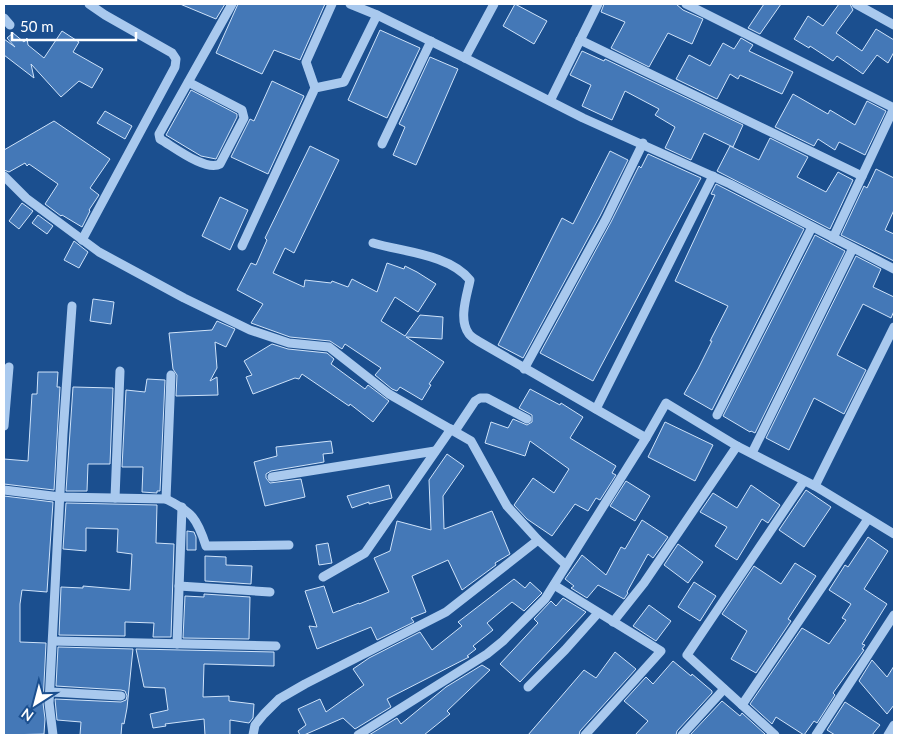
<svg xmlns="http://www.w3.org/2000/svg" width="898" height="739" viewBox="0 0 898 739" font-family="Lato,sans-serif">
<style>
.building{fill:#4478b7;stroke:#cfe3fa}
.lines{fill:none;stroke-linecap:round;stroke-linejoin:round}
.minor{stroke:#a9c9ee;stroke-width:9}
</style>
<rect width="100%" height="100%" fill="#1b4f8f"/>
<g class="building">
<polygon points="180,4 225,4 216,19"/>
<polygon points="238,4 325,4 300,60 274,50 262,74 216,53"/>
<polygon points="515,4 547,21 534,44 503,26"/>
<polygon points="604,4 676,4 683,10 703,19 692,44 668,33 649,67 611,48 625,22 601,12"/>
<polygon points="764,4 781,4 760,34 748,28"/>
<polygon points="839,4 850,4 853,10 836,33 862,51 876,29 894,40 894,52 888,63 877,55 863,74 837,56 833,61 810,46 809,48 794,39 808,16 823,26"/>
<polygon points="380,30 420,48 387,118 348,100"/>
<polygon points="62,31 79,42 73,52 103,69 92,88 79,81 61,97 31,64 34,78 4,55 4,39 15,47 7,38 13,33 24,42 27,38 28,45 44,58"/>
<polygon points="741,38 753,45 749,51 793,72 782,94 740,75 738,79 730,74 717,99 676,79 689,55 710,66 723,43 734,49"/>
<polygon points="582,51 604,61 605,59 743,125 733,147 704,133 691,160 665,148 675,127 655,115 659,109 625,91 612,120 582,106 591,85 570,75"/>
<polygon points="430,57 458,69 416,165 393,155 405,127 399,124"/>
<polygon points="272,81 304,96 268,174 231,157 250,119 254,121"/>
<polygon points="191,90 237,114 237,117 216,159 201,156 166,135"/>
<polygon points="793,94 828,114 830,110 855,125 867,101 886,111 865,155 839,142 835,150 818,139 814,146 775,127"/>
<polygon points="105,111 132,126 125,139 97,123"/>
<polygon points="54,121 110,159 90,188 99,195 89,210 90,211 82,227 62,215 61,216 45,204 58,184 29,164 27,166 25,163 9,172 4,170 4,150"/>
<polygon points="770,138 808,157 797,177 826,192 838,172 853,180 830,229 717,171 730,146 759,160"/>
<polygon points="310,146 339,160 294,253 285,248 273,273 304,287 305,280 331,283 332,281 348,287 352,279 377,292 387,263 404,269 405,266 417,272 436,284 418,312 395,297 381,321 405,336 420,315 443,317 442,339 406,337 444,362 429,384 431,385 422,400 400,387 397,391 392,389 375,375 381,368 345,344 342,349 330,341 290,337 251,323 263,304 237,290 251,263 256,265 267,240 265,238"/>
<polygon points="610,151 628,160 600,216 523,358 498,345 562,218 573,224"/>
<polygon points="648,154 701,178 593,381 540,353 611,222 639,166 641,168"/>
<polygon points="876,169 894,178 894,210 885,230 894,234 894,261 841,235 864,186 867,188"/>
<polygon points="716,184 804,229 712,410 684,394 698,369 712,341 710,341 728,306 675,281 715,195 711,194"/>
<polygon points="220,197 248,210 230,250 202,236"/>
<polygon points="22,203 33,211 19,229 9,221"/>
<polygon points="38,215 53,226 47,234 32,223"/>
<polygon points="815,235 845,251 755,433 751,431 750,432 723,416"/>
<polygon points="74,241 88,252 79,268 64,260"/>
<polygon points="856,256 881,269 873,287 894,297 894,311 891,318 863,304 837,355 866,370 844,414 814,398 789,450 766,438"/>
<polygon points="93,299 114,302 111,324 90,321"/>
<polygon points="217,321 235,329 226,347 215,342 217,368 210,381 217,377 218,395 176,396 177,375 173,369 169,333 212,330"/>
<polygon points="272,344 288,349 327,353 334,359 331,364 365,389 368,385 389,401 373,422 350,404 349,406 302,374 299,379 295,378 253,394 246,377 252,375 244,361"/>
<polygon points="38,372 58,372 57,387 60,387 54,490 4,484 4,459 28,461 32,394 37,394"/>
<polygon points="147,379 165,380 160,491 157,491 157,493 142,492 143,467 122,467 126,390 145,392"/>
<polygon points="73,387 113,388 110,464 88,464 87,491 66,491"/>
<polygon points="530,389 560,405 561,403 583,417 570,438 616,466 612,473 616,475 600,500 596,498 588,511 575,504 552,536 527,519 514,505 533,478 554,493 569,469 530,441 525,456 485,443 491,422 508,428 513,419 527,425 532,422 532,415 519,408"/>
<polygon points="665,422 713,445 695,481 648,457"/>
<polygon points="331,441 333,453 323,454 324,462 271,471 266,474 266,478 270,483 301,479 305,497 265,506 254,462 277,456 276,447"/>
<polygon points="447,454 464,466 443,496 444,529 492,511 510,554 495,563 496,565 462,590 448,560 412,576 426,612 411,618 414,622 377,640 371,627 317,649 309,626 317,627 305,591 324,586 333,613 359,603 359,604 389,592 374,558 390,551 397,521 431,530 429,480"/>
<polygon points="626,481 650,496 635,521 610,506"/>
<polygon points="389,485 392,498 369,504 369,502 352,508 347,496"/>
<polygon points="751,485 780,505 768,523 762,519 737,560 715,546 727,527 700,512 713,493 737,508"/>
<polygon points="806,490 831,507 804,547 779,530"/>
<polygon points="4,496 53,502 47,592 22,590 20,604 20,642 46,643 43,703 45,719 44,734 4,735"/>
<polygon points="66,503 157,505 156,543 174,544 171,637 153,637 154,623 125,622 125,636 59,635 61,587 83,588 83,586 130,590 132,554 117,552 118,529 86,528 86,551 63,549"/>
<polygon points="642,520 668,537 653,558 648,554 627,592 628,593 624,599 598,585 587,598 571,588 574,586 565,579 582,555 606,575 621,547 625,549"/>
<polygon points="187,531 194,532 196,537 196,550 187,550"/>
<polygon points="868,537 888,551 864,589 887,604 862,644 865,645 862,649 864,650 833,693 835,695 817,723 814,721 804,735 776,717 772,724 750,704 802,628 829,644 846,620 842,618 851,604 829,590 845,565 848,567"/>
<polygon points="328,543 332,563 319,565 316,545"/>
<polygon points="678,544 703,562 688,583 664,565"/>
<polygon points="205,556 226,557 226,565 252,566 251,584 205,581"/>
<polygon points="795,563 816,576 788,619 791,621 756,673 731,659 747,631 722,614 754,566 781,584"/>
<polygon points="514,579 525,588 530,582 542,593 524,611 512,602 487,623 493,630 473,646 476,649 467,656 469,657 387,699 391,707 355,729 343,718 304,735 300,735 298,731 306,725 298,709 320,699 326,712 364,685 353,669 369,658 420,632 432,650 462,626 458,622"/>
<polygon points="694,582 716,596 700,621 678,607"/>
<polygon points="204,594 250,597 249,639 183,638 185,596 204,597"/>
<polygon points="563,598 586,612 520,682 500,664 538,623 534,619 551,601 556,606"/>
<polygon points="649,605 671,621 656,641 633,626"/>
<polygon points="58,647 133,649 127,708 124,724 122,723 121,735 80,735 81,722 57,720 55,699 121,702 126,700 127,696 125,691 121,690 56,686"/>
<polygon points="136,649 274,652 274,666 204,664 203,697 229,696 229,701 254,704 253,718 249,723 230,720 230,735 205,735 204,719 165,724 166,726 153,728 150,714 168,710 165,688 144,687"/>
<polygon points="615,652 636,669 580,731 579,735 528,735 584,670 596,678"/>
<polygon points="872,660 887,677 894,666 894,705 887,714 859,681"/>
<polygon points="673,661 691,676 692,674 712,691 712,693 677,731 676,735 635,735 648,721 624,701 646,677 653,684"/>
<polygon points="482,665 490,670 447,711 450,714 424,735 369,735 397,718 401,724 446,687"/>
<polygon points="722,701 740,716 742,713 765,734 764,735 690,735"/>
<polygon points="845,702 880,725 872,735 835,735 827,730"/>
</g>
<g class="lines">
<g class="minor">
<polyline points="350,4 377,15 465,58 583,118 730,184 894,269"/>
<polyline points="686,4 894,108"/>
<polyline points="856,4 894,25"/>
<polyline points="4,18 10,25"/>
<polyline points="580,40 862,176"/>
<polyline points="465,58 494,4"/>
<path d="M188,82L242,110L244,118L220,164C206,172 174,147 160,139L159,134L232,4"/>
<polyline points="315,88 306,62 332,4"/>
<polyline points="550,101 598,4"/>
<polyline points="382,144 431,41"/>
<polyline points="4,176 26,198 99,252 184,298 250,330 289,343 329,347 389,394 471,441 507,506 538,540 566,565"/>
<polyline points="833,238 894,108"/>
<polyline points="82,240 175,67 176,59 172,53 105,15 89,4"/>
<path d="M373,243C403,252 449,254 470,280C467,295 458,320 469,334C471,337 475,339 478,341L646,438"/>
<polyline points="242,246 315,88 344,82 377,15"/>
<polyline points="524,369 606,219 643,143"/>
<polyline points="596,409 713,176"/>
<polyline points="717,415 812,227"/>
<polyline points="4,426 9,367"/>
<polyline points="455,431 475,401 480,398 487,398 527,419"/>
<polyline points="752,453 853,248"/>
<polyline points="272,477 435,451"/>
<polyline points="815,486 894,327"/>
<polyline points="4,490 60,497 166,499 171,375"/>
<polyline points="115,498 120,371"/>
<path d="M166,499C192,512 197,518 206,546L289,545"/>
<polyline points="323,577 365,553 451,429"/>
<polyline points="554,585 661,651 585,735"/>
<polyline points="179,586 270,592"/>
<polyline points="613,622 644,583 737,446"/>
<polyline points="53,641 276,646"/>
<polyline points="177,644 182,507"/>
<polyline points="528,687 565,650 598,613"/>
<polyline points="51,692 121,696"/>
<polyline points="742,705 868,519"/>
<polyline points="53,735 49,703 63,434 72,306"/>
<polyline points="253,735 255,725 264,714 279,699 305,684 446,612 538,540"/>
<polyline points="358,735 487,654 503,641 545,599 646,438 666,403 737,446 815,486 894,534"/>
<polyline points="682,735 724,689"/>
<polyline points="775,735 687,655 804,481"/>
<polyline points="816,735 894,615"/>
<polyline points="888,735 894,725"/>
</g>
</g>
<rect width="898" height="739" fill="none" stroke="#ffffff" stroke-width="10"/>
<g transform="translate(35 704) rotate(216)" stroke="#1b4f8f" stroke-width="4" paint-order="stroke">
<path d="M0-4L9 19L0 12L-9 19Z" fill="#ffffff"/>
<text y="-8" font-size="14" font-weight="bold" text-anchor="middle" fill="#ffffff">N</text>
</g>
<path d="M12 32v8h124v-8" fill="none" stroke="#ffffff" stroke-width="2.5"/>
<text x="20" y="32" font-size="15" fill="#ffffff" stroke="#1b4f8f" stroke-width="4" paint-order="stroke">50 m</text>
</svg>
